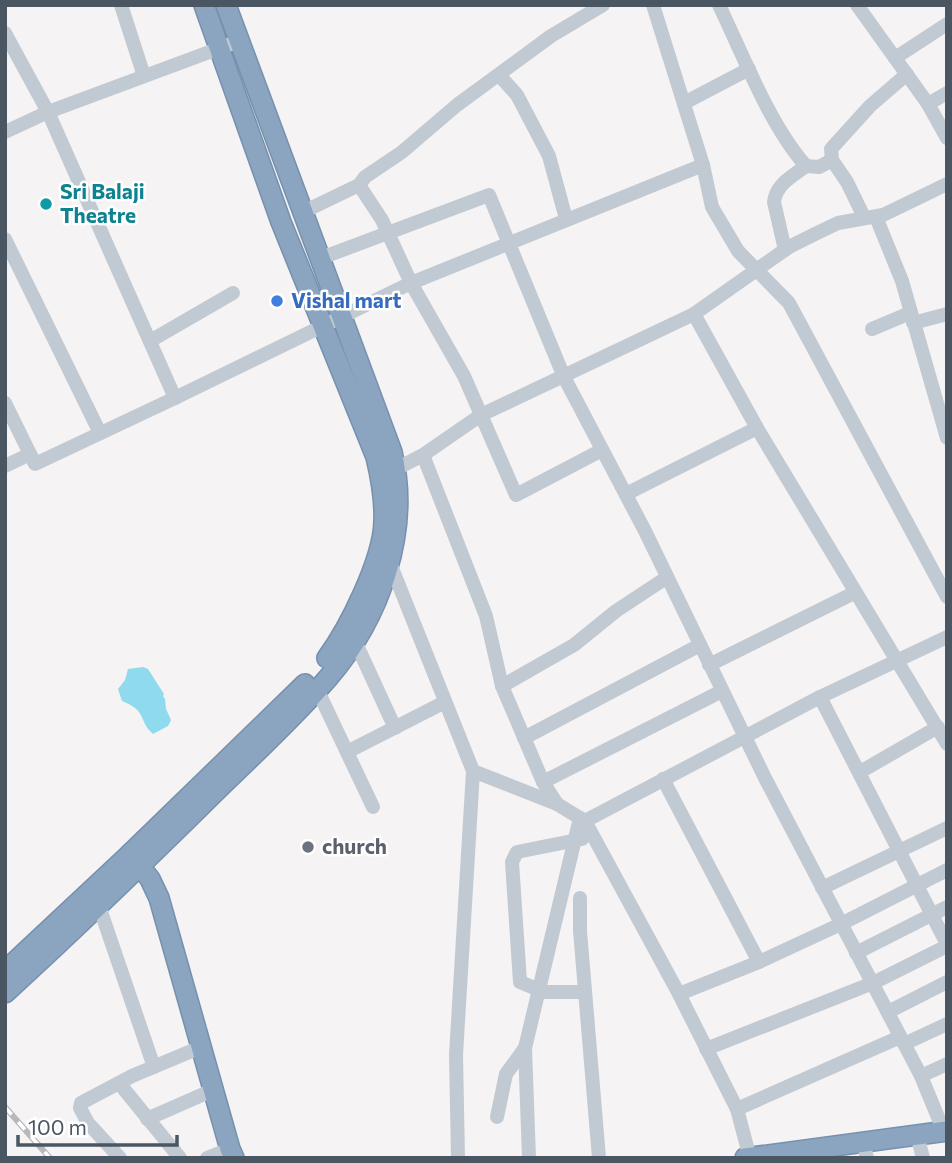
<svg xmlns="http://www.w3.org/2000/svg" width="952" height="1163" viewBox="0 0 952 1163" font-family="Commissioner,sans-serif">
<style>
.water{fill:#90daee}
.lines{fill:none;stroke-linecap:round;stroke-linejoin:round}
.highway-casing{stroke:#7690ad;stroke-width:22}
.minor{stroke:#c1cad2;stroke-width:14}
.highway{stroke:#8ba5c1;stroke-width:19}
.rail-casing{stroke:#b5b8bd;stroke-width:6}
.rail{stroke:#fff;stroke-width:3.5;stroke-dasharray:10;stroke-linecap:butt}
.culture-dot{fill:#0f9aa8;stroke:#fff;stroke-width:2.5}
.shop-dot{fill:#3f7fe0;stroke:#fff;stroke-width:2.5}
.worship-dot{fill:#6b7280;stroke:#fff;stroke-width:2.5}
.labels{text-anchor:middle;stroke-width:5;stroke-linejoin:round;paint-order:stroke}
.culture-label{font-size:21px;font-weight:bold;fill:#0d838f;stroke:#fff;text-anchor:start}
.shop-label{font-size:21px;font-weight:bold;fill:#366cbe;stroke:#fff;text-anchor:start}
.worship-label{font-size:21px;font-weight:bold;fill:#5b616d;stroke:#fff;text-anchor:start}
</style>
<rect width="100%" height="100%" fill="#f5f3f3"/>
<path class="water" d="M143,667L148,669L164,694L163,696L165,699L166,709L171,720L168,726L153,734C138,721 148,711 122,701L118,689L125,680L128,669Z"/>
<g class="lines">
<g class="highway-casing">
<g id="highway">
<path d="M204,5L281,222L376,457C381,478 385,500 384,522C383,560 349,628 327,658"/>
<polyline points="130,854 305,684"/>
<polyline points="5,971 130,854 150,879 159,898 230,1149 234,1158"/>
<path d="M5,993C72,932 137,869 201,806C243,764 289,723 328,678C380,618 411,531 392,452L226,5"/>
<polyline points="745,1158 947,1131"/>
</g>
</g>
<g class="minor">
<polyline points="121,5 144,76"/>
<polyline points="653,5 703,165 712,207 738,251 789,303 947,597"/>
<path d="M719,5C743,55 770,126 806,166L819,167L832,160"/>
<polyline points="857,5 928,104 947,138"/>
<polyline points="5,33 48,112 175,398 411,283 703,165"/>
<polyline points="895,58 947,24"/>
<polyline points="499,75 517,95 549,156 566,219"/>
<polyline points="684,103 749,69"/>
<polyline points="928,104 947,93"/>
<polyline points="5,132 48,112 239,41"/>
<polyline points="359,185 382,220 411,283 464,376 516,495 602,450"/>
<polyline points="303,212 359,185 365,177 402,152 457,105 551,36 603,5"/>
<polyline points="864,217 847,182 832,160 831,149 870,106 907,74"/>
<polyline points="876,217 902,281 947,438"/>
<polyline points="5,239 100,433"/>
<path d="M785,250L774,202C776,184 793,176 806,166"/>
<polyline points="321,258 489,195 564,377 645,531 765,778 921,1076 944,1132"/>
<polyline points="694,314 757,428 947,744"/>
<polyline points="913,323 947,314"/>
<polyline points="872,329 910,313"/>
<polyline points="150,341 233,293"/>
<polyline points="5,403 35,464 175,398"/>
<polyline points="423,455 486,616 502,686 543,782 557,804"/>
<polyline points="5,466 30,454"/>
<polyline points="388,471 396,469 423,455 481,415 694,314 789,247 815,234 838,223 883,215 947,184"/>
<polyline points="626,494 757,428"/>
<polyline points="390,563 473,771 557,804 585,821 679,994 737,1109 750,1158"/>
<polyline points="355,641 395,728"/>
<polyline points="709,665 854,593"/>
<polyline points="502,686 574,645 616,611 666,578"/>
<polyline points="317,689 373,807"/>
<polyline points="820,697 947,944"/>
<polyline points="524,738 700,645"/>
<polyline points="347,752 445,702"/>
<polyline points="860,772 938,727"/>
<polyline points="663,779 759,962"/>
<polyline points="543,782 722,691"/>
<polyline points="585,821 820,697 947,637"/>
<polyline points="582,839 517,852 512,862 520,982 544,992 584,992"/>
<polyline points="822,888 947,828"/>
<polyline points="580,898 580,931 599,1158"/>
<polyline points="99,906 154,1067"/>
<polyline points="856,953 947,907"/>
<polyline points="679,994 759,962 841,924 947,870"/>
<polyline points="888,1012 947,982"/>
<polyline points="904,1044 947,1024"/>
<polyline points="706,1049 873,983 947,946"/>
<polyline points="921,1076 947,1064"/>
<polyline points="119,1083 180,1158"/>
<polyline points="737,1109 900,1037"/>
<polyline points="497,1117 506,1074 525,1048"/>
<polyline points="147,1119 213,1090"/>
<polyline points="917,1135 923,1158"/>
<polyline points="863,1142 867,1158"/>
<polyline points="120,1158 88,1123 80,1108 81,1103 132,1076 201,1047"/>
<polyline points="207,1158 230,1149"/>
<polyline points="458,1158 456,1055 473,771"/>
<polyline points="529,1158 525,1048 580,818"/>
</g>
<use href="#highway" class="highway"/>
<g class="rail-casing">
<polyline id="rail" points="5,1107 50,1158"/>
</g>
<use href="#rail" class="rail"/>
</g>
<circle class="culture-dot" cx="46" cy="204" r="7"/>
<circle class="shop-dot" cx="277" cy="301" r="7"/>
<circle class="worship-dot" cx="308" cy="847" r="7"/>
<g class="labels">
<g class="culture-label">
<text x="60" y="199">Sri Balaji<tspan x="60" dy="24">Theatre</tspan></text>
</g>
<g class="shop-label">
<text x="291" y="308">Vishal mart</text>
</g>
<g class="worship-label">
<text x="322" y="854">church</text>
</g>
</g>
<rect width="952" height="1163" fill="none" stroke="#4a5661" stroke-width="14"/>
<path d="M18 1135v10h159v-10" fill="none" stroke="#4a5661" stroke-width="3.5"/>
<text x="28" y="1135" font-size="21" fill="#4a5661" stroke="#ffffff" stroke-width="5" paint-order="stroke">100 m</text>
</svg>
